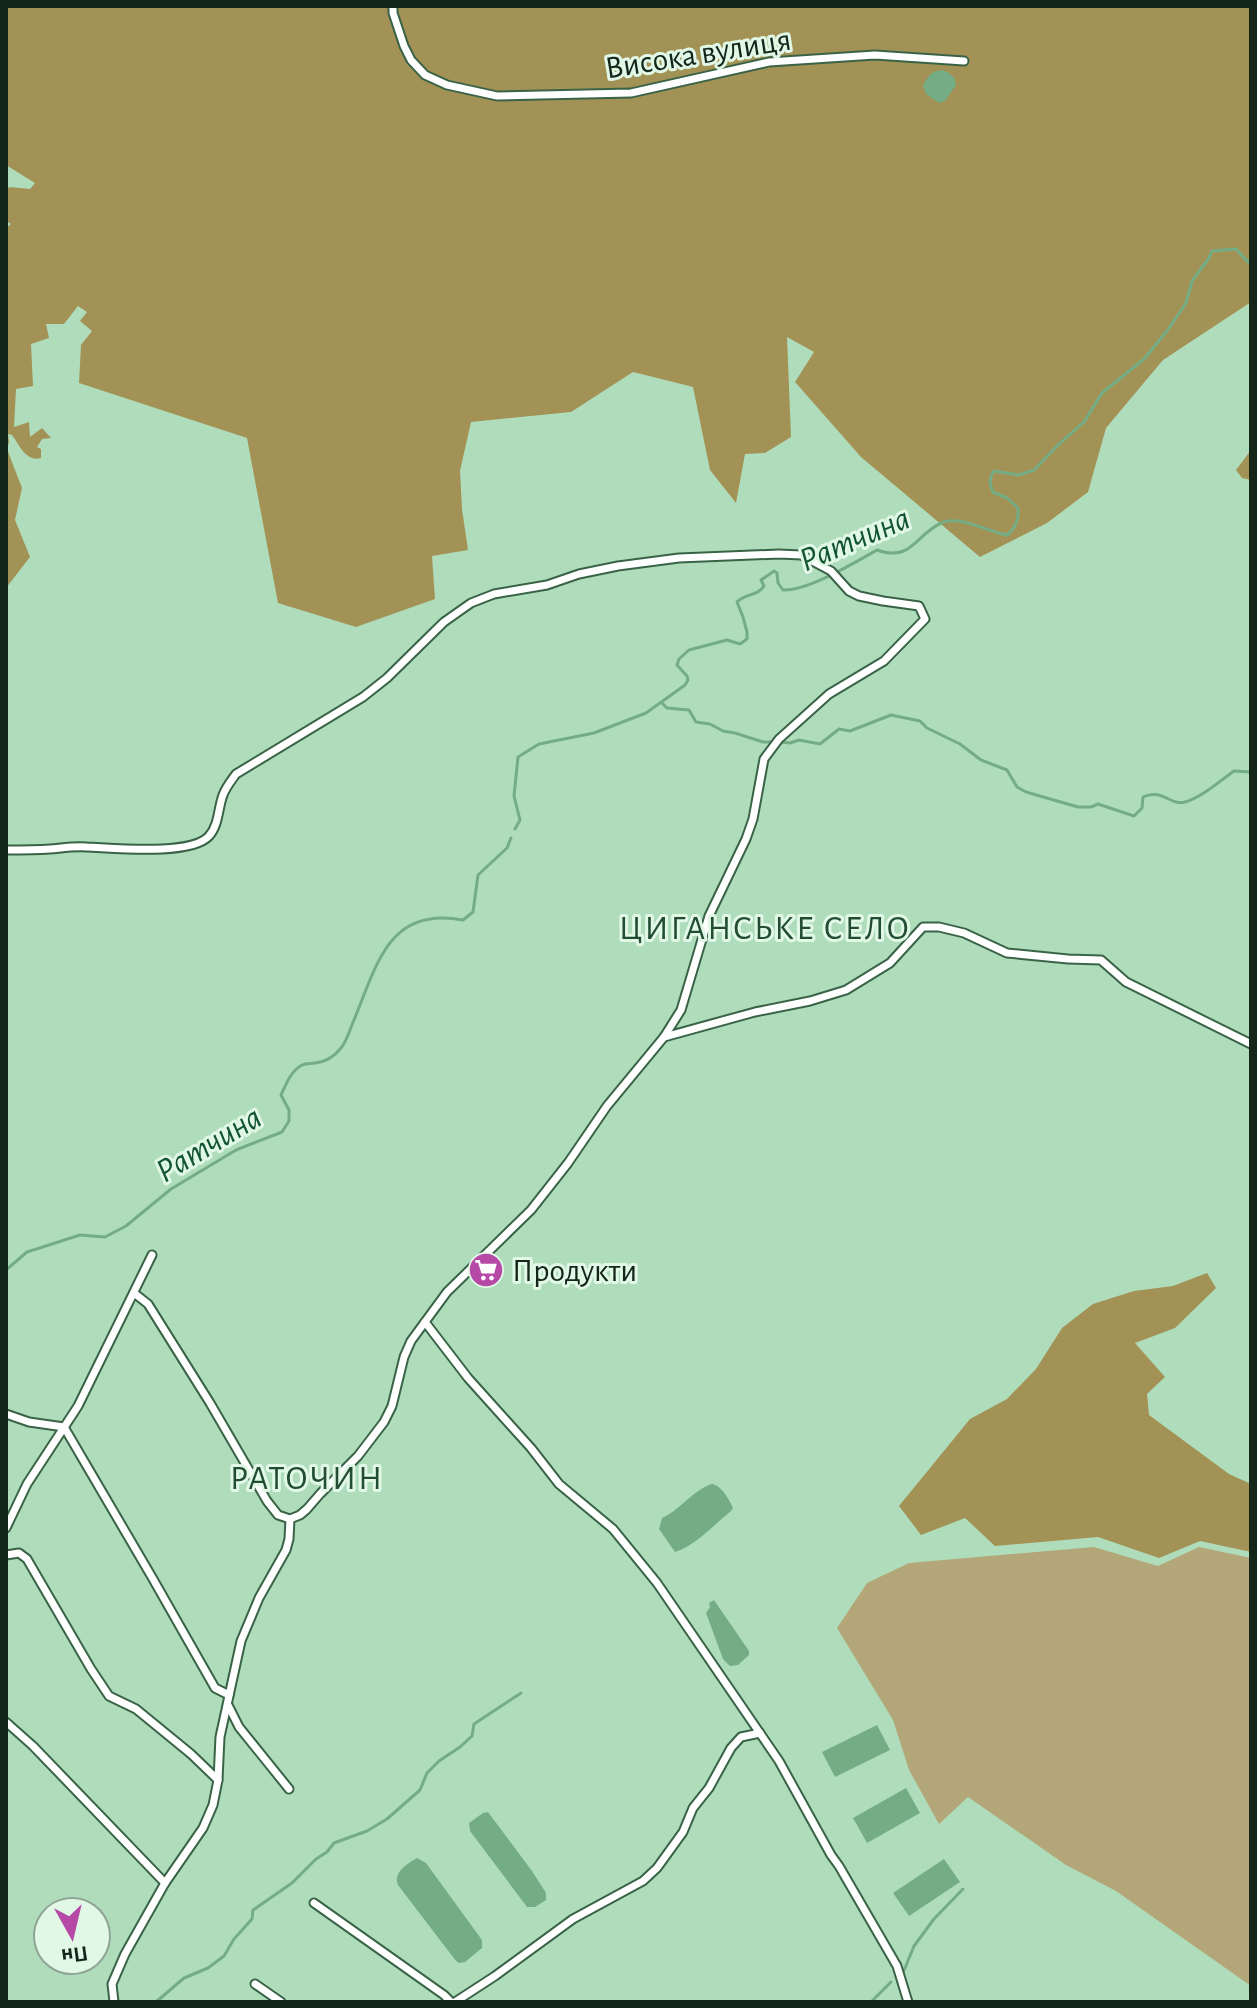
<svg xmlns="http://www.w3.org/2000/svg" width="1257" height="2008" viewBox="0 0 1257 2008" font-family="'Alegreya Sans',sans-serif">
<style>
.green{fill:#b3a678}
.forest{fill:#a39255}
.water{fill:#74ad85}
.lines{fill:none;stroke-linecap:round;stroke-linejoin:round}
.stream{stroke:#74ad85;stroke-width:3}
.minor-casing{stroke:#396347;stroke-width:11}
.minor{stroke:#fff;stroke-width:7}
.labels{text-anchor:middle;stroke-width:6;stroke-linejoin:round;paint-order:stroke}
.street-label{font-size:32px;fill:#142519;stroke:#e1f8e7}
.poi-label{font-size:32px;fill:#142519;stroke:#e1f8e7;text-anchor:start}
.water-label{font-size:34px;font-style:italic;fill:#12542f;stroke:#e1f8e7}
.neighbourhood-label{font-size:34px;letter-spacing:2px;fill:#234d32;stroke:#e1f8e7}
</style>
<rect width="100%" height="100%" fill="#afddbc"/>
<polygon class="green" points="1094,1547 1158,1566 1199,1547 1251,1558 1251,1986 1116,1891 1066,1865 968,1797 939,1824 909,1770 893,1720 837,1628 867,1583 909,1563"/>
<g class="forest">
<path d="M6,6H1251V302L1163,360L1106,428L1088,492L1047,523L980,557L861,457L795,382L814,352L787,337L791,437L765,453L745,454L736,503L710,470L693,387L633,372L571,412L471,422L460,471L462,509L468,550L432,556L435,599L356,627L278,603L247,438L79,383L81,345L92,331L80,321L87,312L78,306L64,324H46L49,338L31,344L33,386L16,389L14,427L29,422L30,437L42,428L51,438L42,439L37,447L41,449V458C26,462 20,446 12,435L8,434L9,442L7,449L22,488L15,520L30,557L6,588V228L11,224L6,221V192L9,187L30,189L35,183L6,165Z"/>
<polygon points="1251,450 1251,480 1242,478 1236,470"/>
<polygon points="1207,1273 1216,1288 1175,1328 1135,1343 1165,1377 1147,1394 1149,1415 1229,1474 1251,1484 1251,1552 1200,1541 1159,1558 1098,1537 995,1546 965,1518 921,1535 899,1506 970,1419 1007,1399 1036,1369 1062,1328 1093,1304 1134,1291 1173,1286"/>
</g>
<g class="water">
<path d="M943,70C951,74 955,76 956,85L945,101L939,103L926,94L923,86C928,76 931,71 943,70Z"/>
<path d="M712,1484C721,1485 729,1499 733,1508L731,1511C715,1524 695,1546 675,1552L659,1529L662,1518C680,1510 693,1490 712,1484Z"/>
<polygon points="714,1600 749,1651 749,1655 738,1665 730,1666 723,1659 706,1613 710,1607 709,1603"/>
<polygon points="877,1725 890,1750 835,1777 822,1752"/>
<polygon points="906,1788 920,1813 867,1843 853,1818"/>
<polygon points="488,1812 532,1871 546,1893 546,1900 535,1907 527,1907 470,1831 469,1823 483,1813"/>
<path d="M417,1858L426,1863L482,1940V1948L465,1962L459,1963L456,1961L398,1885C393,1872 407,1864 417,1858Z"/>
<polygon points="944,1859 960,1882 909,1916 893,1893"/>
</g>
<g class="lines">
<g class="stream">
<polyline points="662,703 667,708 689,710 696,722 710,724 723,731 735,733 763,742 774,742"/>
<path d="M781,742L790,743L799,740L820,744L839,729L850,731L891,715L920,721L927,728L960,744L981,760L1007,770L1017,787L1026,792L1078,807H1091L1098,804L1134,816L1142,808L1143,797C1163,788 1170,806 1185,802C1201,798 1221,780 1234,771L1251,772"/>
<path d="M515,829L520,820L514,796L518,757L539,744L594,733L646,713L685,685L688,680L687,676L677,665L679,659L689,650L727,640L740,644L747,639V632L743,617L737,602C745,593 757,597 764,586L761,580L774,571L777,573L778,583L783,590C808,591 854,563 877,550C913,563 916,532 944,522C961,516 989,532 1007,535C1016,528 1019,519 1018,508L1007,498L993,492C989,483 989,478 994,471L1019,475L1034,470L1058,445L1084,422L1102,393L1144,359L1167,331L1186,303L1192,281L1209,258L1212,251L1236,249L1248,262L1251,263"/>
<path d="M6,1270L27,1252L80,1235L105,1237L126,1226L171,1189L236,1150L282,1132L289,1121V1110L281,1095C286,1084 291,1071 302,1065C306,1063 311,1064 315,1063C325,1062 334,1057 341,1048C347,1041 350,1029 354,1020C377,965 388,906 463,920L473,912L478,875L507,848L511,838"/>
<polyline points="903,1973 914,1946 934,1919 963,1889"/>
<polyline points="156,2002 184,1978 208,1968 224,1956 234,1939 252,1919 253,1910 292,1883 316,1859 327,1852 334,1843 367,1831 387,1819 420,1790 427,1773 439,1761 460,1747 472,1736 474,1724 521,1693"/>
<polyline points="871,2002 891,1982"/>
</g>
<g class="minor-casing">
<g id="minor">
<polyline points="393,6 393,13 404,46 411,60 425,75 447,85 497,96 631,93 769,62 875,55 964,61"/>
<path d="M6,850C21,850 35,850 50,849C62,848 75,846 87,847C114,848 191,856 209,836C219,825 218,808 223,795C226,787 231,781 236,774L363,697L387,678L444,622L471,603L494,594L547,585L579,574L618,566L679,558L779,554L801,555L831,571L849,591L859,596L883,601L919,606L925,619L884,661L829,694L779,739L764,759L753,819L746,839L709,916L681,1010L664,1037L607,1106L568,1163L531,1210L447,1292L411,1341L404,1357L392,1406L384,1422L358,1456L320,1494L307,1509L300,1515L290,1519L289,1539L286,1550L259,1598L241,1641L220,1737L218,1780L213,1805L203,1828L165,1883L125,1954L112,1984L114,2002"/>
<polyline points="664,1037 755,1012 810,1001 846,990 890,963 923,927 939,927 964,933 1007,953 1068,959 1101,960 1126,982 1251,1044"/>
<polyline points="134,1293 148,1304 210,1403 267,1501 278,1515 290,1519"/>
<polyline points="425,1322 468,1378 531,1448 559,1484 613,1529 657,1583 779,1761 831,1855 839,1866 897,1966 908,2002"/>
<polyline points="6,1414 29,1422 64,1427 153,1579 215,1688 229,1695"/>
<polyline points="6,1528 27,1484 78,1406 152,1255"/>
<polyline points="6,1555 19,1553 27,1559 91,1669 109,1696 136,1709 191,1754 218,1780"/>
<polyline points="228,1705 239,1727 289,1789"/>
<polyline points="6,1722 33,1746 165,1883"/>
<polyline points="314,1903 444,1995 451,2002"/>
<polyline points="255,1984 281,2002"/>
<polyline points="455,2002 495,1976 573,1919 643,1881 657,1868 683,1832 693,1808 709,1788 731,1748 741,1737 760,1733"/>
</g>
</g>
<use href="#minor" class="minor"/>
</g>
<defs>
<g id="supermarket-disc" transform="scale(1.8)"><circle r="9.5" fill="#b648a6" stroke="#e1f8e7"/><path d="M-6-5.5h2.5l.6 2H6L4.5 2H-2.5L-4.4-4H-6ZM-1.5 3.2a1.3 1.3 0 1 0 .1 0ZM3 3.2a1.3 1.3 0 1 0 .1 0Z" fill="#fff"/></g>
</defs>
<g fill-rule="evenodd">
<use href="#supermarket-disc" x="486" y="1270"/>
</g>
<g class="labels">
<g class="street-label">
<text transform="translate(698 53) rotate(-9)" y="11">Висока вулиця</text>
</g>
<g class="poi-label">
<text x="512" y="1281">Продукти</text>
</g>
<g class="water-label">
<text transform="translate(854 538) rotate(-23)" y="12">Ратчина</text>
<text transform="translate(208 1143) rotate(-31)" y="12">Ратчина</text>
</g>
<g class="neighbourhood-label">
<text x="765" y="939">ЦИГАНСЬКЕ СЕЛО</text>
<text x="307" y="1489">РАТОЧИН</text>
</g>
</g>
<rect width="1257" height="2008" fill="none" stroke="#142519" stroke-width="16"/>
<g transform="translate(72 1936) rotate(172)"><circle r="38" fill="#e1f8e7" stroke="#8fa495" stroke-width="2"/>
<path d="M0-6L14 30L0 20L-14 30Z" fill="#b648a6"/>
<text y="-12" font-size="22" font-weight="bold" text-anchor="middle" fill="#142519">Пн</text>
</g>
</svg>
